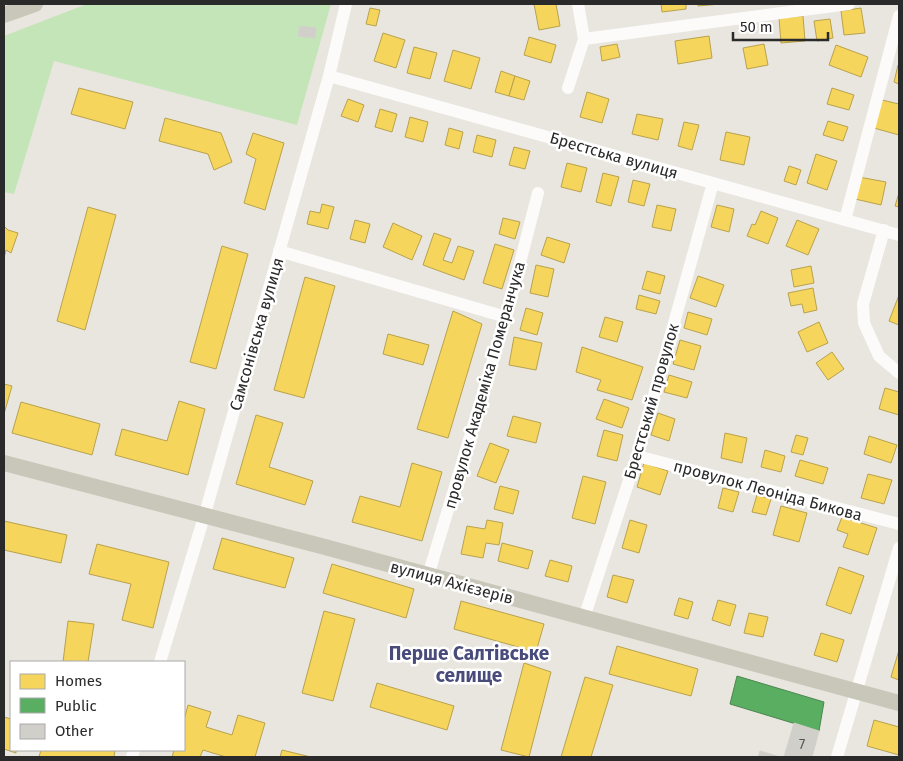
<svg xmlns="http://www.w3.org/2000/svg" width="903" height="761" viewBox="0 0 903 761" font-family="'Fira Sans',sans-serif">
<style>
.green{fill:#c4e5b7}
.homes{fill:#f6d55c;stroke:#b9a24d}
.public{fill:#5aae61;stroke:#4c8650}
.building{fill:#d1cfca;stroke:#d3d1cb}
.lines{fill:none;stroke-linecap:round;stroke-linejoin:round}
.minor{stroke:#fcfbfa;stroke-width:12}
.major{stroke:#c9c7b9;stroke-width:16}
.labels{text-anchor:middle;stroke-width:5;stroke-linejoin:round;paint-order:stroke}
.number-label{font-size:14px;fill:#545453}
.street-label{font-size:16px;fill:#2a2a2a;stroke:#fff}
.quarter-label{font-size:19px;font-weight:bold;fill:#494c7b;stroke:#fff}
</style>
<rect width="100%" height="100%" fill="#e8e6df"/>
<polygon class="green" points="87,4 331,4 297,125 54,61 14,194 4,192 4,36"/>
<g class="homes">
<polygon points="534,4 556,4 560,26 539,30"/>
<polygon points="661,4 686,4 686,9 662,12"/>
<polygon points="698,4 720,4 698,6"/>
<polygon points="370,8 380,10 376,26 366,24"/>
<polygon points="861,8 865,33 844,35 841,11"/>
<polygon points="803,16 805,41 781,43 779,18"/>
<polygon points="830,19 833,38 817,41 814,21"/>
<polygon points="383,33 405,40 396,68 374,61"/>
<polygon points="709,36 712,58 678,64 675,41"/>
<polygon points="529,37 556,45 551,63 524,55"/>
<polygon points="617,44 620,57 602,61 600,47"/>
<polygon points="764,44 768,65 747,69 743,48"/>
<polygon points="836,45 868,57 861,77 829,65"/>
<polygon points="414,47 437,53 430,79 407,73"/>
<polygon points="453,50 480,58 471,89 444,81"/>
<polygon points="898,65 899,65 899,84 894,82"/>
<polygon points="501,71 515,76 509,96 495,92"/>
<polygon points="515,76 530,81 524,100 509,96"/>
<polygon points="79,88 133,102 125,129 71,114"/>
<polygon points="832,88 854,95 849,110 827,104"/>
<polygon points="587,92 609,99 602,123 580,117"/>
<polygon points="348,99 364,105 358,122 341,116"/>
<polygon points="882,100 899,104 899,135 874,128"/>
<polygon points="380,109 397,114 392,132 375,127"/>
<polygon points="637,114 663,119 658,140 632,134"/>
<polygon points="410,117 428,122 423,142 405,137"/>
<polygon points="165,118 221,133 232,162 214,170 208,154 159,141"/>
<polygon points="828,121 848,127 843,141 823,135"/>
<polygon points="684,122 699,125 692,150 678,146"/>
<polygon points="449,128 463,132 459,149 445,145"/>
<polygon points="726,132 750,137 744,165 720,160"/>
<polygon points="253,133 284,143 265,210 244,203 256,159 246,154"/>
<polygon points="477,135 496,140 492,157 473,152"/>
<polygon points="514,147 530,151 525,169 509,165"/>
<polygon points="816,154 837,161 827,190 807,183"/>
<polygon points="567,163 587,168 581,192 561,187"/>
<polygon points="789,166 801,170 796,185 784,181"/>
<polygon points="603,173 619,177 611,206 596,202"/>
<polygon points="859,177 886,182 881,205 855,199"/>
<polygon points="633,180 650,184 644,206 628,202"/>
<polygon points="899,193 899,207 895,206"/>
<polygon points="322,204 334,207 328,229 307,224 310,211 320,213"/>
<polygon points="657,205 676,209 671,231 652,227"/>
<polygon points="717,205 734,209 729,232 711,227"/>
<polygon points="88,207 116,215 85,330 57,321"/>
<polygon points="761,211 778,218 768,244 747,236 752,224 755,225"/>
<polygon points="503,218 520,222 515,239 499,234"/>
<polygon points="355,220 370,224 365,243 350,239"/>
<polygon points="797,220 819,229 808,255 786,246"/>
<polygon points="393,223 422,236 412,260 383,247"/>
<polygon points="4,226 8,230 18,233 11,253 6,250 4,258"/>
<polygon points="434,233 451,239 443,260 452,263 458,246 474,251 464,280 423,265"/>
<polygon points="547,237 570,244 564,263 541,255"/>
<polygon points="495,244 514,250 502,289 483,283"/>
<polygon points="222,246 248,254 216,369 190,362"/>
<polygon points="536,265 554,269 548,297 530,293"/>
<polygon points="811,266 814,283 794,287 791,270"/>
<polygon points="647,271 665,276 660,294 642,289"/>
<polygon points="698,276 724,285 716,307 690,298"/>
<polygon points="305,277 335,286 304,398 274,390"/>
<polygon points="813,288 817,310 804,313 802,304 791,306 788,293"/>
<polygon points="639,295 660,301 656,314 636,309"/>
<polygon points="899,295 899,325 889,321"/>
<polygon points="526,308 543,313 537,335 520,330"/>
<polygon points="453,311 482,324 448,438 417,429"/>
<polygon points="688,312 712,319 707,335 684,328"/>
<polygon points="605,317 623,322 617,342 599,337"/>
<polygon points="819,322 828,343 807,352 798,332"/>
<polygon points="388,334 429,345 423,365 383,354"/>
<polygon points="514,337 542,343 536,370 509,365"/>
<polygon points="680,340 701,346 694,370 673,364"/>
<polygon points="582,347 643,367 632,400 597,390 601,380 576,372"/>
<polygon points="832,352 844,369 828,380 816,363"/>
<polygon points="669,375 692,382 687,398 664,392"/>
<polygon points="4,384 12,386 4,414"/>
<polygon points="885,388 899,392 899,415 879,409"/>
<polygon points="604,399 629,408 622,428 596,419"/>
<polygon points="179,401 205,409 188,475 115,455 122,429 167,441"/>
<polygon points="21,402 100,424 92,455 12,433"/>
<polygon points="658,413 675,419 669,441 651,435"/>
<polygon points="256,415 283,423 269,467 313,481 305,505 236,484"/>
<polygon points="513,416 541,423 536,443 507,436"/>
<polygon points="604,430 623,435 617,461 597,456"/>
<polygon points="725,433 747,438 742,463 721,458"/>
<polygon points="796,435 808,438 803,455 791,452"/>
<polygon points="869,436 897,445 891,463 864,454"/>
<polygon points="490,443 509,450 496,483 477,476"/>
<polygon points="765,450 785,456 781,472 761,467"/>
<polygon points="800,460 828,468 823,484 795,476"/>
<polygon points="412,463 442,472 422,541 352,522 360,496 400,507"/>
<polygon points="644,463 668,471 660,495 637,487"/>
<polygon points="868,474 892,480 884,504 861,498"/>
<polygon points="583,476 606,482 595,524 572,518"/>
<polygon points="500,486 519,491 513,514 494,509"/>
<polygon points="723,488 739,492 733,512 718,508"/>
<polygon points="757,495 771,499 766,515 752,512"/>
<polygon points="781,506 807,513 799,542 773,535"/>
<polygon points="842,517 877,528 868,555 843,547 848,534 837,530"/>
<polygon points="487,520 503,523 499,545 486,543 483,558 461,554 467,526 485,529"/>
<polygon points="630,520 647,525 639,553 622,548"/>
<polygon points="4,521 67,535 61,563 4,550"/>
<polygon points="222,538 294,558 285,588 213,569"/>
<polygon points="502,543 533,551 528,569 498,561"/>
<polygon points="97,544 169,562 153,628 122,620 131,584 89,574"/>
<polygon points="550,560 572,566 568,582 545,576"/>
<polygon points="332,564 414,589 406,618 323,593"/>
<polygon points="839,567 864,576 851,614 826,605"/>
<polygon points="613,575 634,580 627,603 607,597"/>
<polygon points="679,598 693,602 688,619 674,615"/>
<polygon points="718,600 736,605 730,626 712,620"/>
<polygon points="461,601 544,624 536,652 454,629"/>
<polygon points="324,611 355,619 333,701 302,693"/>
<polygon points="749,613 768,617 763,637 744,633"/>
<polygon points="68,621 94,624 88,662 63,662"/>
<polygon points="821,633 844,640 837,662 814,655"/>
<polygon points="617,646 698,669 691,696 609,674"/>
<polygon points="899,650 899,680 891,677"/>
<polygon points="524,663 551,672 529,757 501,750"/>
<polygon points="585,677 613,685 591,757 561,757"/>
<polygon points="377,683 454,706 447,730 370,707"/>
<polygon points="188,705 211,712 206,727 232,735 238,715 265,723 255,757 226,757 203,750 200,757 172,757 174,750 184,750 184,720"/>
<polygon points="4,717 11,719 11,750 16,750 16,753 4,749"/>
<polygon points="874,720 899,727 899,755 867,746"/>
<polygon points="41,750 115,750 114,757 39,757"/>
<polygon points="282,750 311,757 280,757"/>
</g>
<polygon class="public" points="737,676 824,702 819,731 730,704"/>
<g class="building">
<polygon points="300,26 316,28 315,38 298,36"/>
<polygon points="794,723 819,731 812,757 784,757"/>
<polygon points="760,751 777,756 777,757 758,757"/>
</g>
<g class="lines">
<g class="minor">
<polyline points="584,39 849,4"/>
<polyline points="329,76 899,235"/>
<polyline points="568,88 584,39 578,4"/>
<polyline points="845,220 899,16"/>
<polyline points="884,230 863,304 864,323 879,356 899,373"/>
<polyline points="279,251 506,317"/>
<polyline points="637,456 899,524"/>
<polyline points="428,576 506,317 538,193"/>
<polyline points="584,618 637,456 713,183"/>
<polyline points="160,662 204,517 329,76 346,4"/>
<polyline points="132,757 134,750"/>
<polyline points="837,757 899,548"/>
</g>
<g class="major">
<polyline points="4,15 35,4"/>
<polyline points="4,463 325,547 899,703"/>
</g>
</g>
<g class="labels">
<g class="number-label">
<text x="802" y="749">7</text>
</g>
<g class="street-label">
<text transform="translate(614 155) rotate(16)" y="6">Брестська вулиця</text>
<text transform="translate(256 334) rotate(-74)" y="6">Самсонівська вулиця</text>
<text transform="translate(484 385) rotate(-74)" y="6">провулок Академіка Померанчука</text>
<text transform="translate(651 401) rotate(-74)" y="6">Брестський провулок</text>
<text transform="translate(768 490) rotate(15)" y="6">провулок Леоніда Бикова</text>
<text transform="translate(452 582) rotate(15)" y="6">вулиця Ахієзерів</text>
</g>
<g class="quarter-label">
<text x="469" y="660">Перше Салтівське<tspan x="469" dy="22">селище</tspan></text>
</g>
</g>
<rect width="903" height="761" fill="none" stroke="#2a2a2a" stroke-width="10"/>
<rect x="10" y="661" width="175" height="90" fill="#ffffff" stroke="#aaaaaa"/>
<rect x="20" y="674" width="25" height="15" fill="#f6d55c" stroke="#aaaaaa"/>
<text x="55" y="686" font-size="15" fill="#2a2a2a">Homes</text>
<rect x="20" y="698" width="25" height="15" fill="#5aae61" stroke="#aaaaaa"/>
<text x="55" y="711" font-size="15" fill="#2a2a2a">Public</text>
<rect x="20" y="724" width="25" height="15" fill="#d1cfca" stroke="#aaaaaa"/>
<text x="55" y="736" font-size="15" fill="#2a2a2a">Other</text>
<path d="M733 32v8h95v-8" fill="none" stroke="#2a2a2a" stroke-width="2.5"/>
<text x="740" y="32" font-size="15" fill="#2a2a2a" stroke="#ffffff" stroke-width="4" paint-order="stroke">50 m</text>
</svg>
